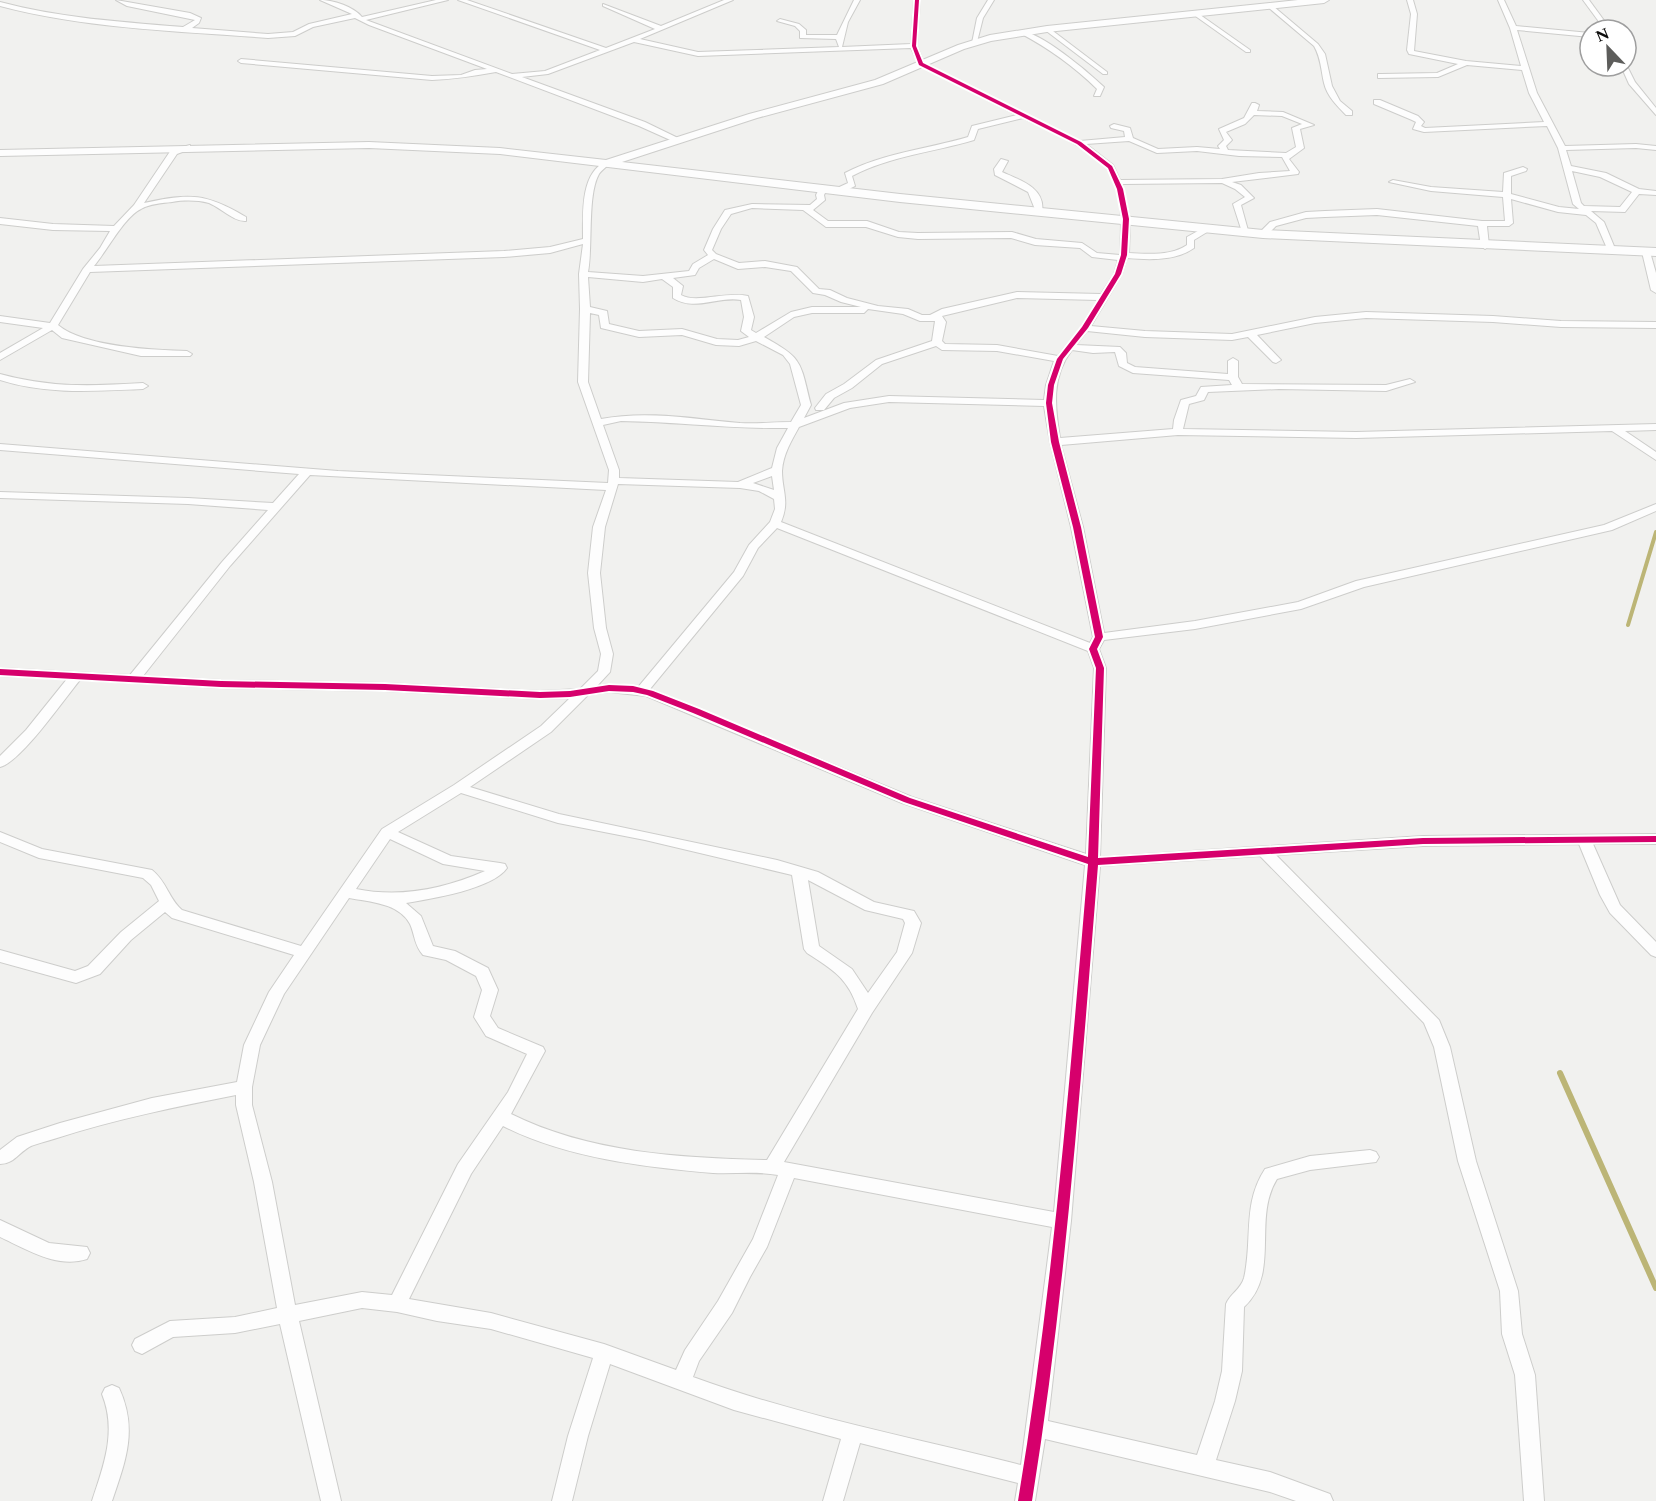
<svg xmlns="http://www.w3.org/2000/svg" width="1656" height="1501" viewBox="0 0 1656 1501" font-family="Spectral,serif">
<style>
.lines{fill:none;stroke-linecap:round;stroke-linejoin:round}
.stream-far1{stroke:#bcb576;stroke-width:4}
.stream{stroke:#bcb576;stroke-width:6}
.street-casing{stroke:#cdcdcb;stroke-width:2}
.secondary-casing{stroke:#cdcdcb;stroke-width:2}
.street{fill:#fdfdfd;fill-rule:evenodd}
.secondary{fill:#fdfdfd;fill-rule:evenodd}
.cycleway-casing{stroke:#fff;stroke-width:4}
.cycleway{fill:#d6006c;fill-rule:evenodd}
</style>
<rect width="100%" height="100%" fill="#f1f1ef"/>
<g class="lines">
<polyline class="stream-far1" points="1628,625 1656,532"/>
<polyline class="stream" points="1560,1073 1656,1288"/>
<g class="street-casing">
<g id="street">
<path d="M116,0L190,13L201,18L199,23L192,28L268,34L293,32L309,24L352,14L320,0C334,0 354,7 362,17L436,0H448L366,20L512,74L545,71L600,50L458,0H467L606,48L655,29L603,6V4L661,26L724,0H733L640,39L698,52L839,47L836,39L800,38V31L795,26L777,21L780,19L799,24L806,30V35H837L854,0H860L848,22L842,47L911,44L914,0H920L917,46L924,63L1080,141L1125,137L1124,131L1111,128L1110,126L1114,124L1130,128L1133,138L1158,149L1197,147L1220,149L1218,146L1224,140L1219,129L1244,118L1252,103H1255L1259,105L1257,111L1283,112L1314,125L1300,129L1304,148L1289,159L1299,172L1298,174L1232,182L1241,185L1254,198L1241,205L1249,234L1242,232L1233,204L1245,197L1235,189L1222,183L1122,184L1130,219L1129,253C1147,254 1171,256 1187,245V237L1205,227L1212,229L1194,240V248C1176,261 1149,260 1127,258L1122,274L1091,326L1145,331L1232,334L1315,317L1366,312L1493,316L1561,321L1656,322V328L1561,327L1493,322L1366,318L1315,323L1257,335L1281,360L1276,363L1273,362L1248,337L1232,340L1145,337L1087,331L1076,345L1120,347L1126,353L1127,363L1135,367L1228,374V361L1233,358L1238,361V377L1242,384L1386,385L1410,379L1415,382L1386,391L1279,389L1208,392L1204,400L1189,404L1183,429L1356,432L1656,424V430L1625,431L1656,452V460L1612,431L1356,438L1178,435L1061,445L1083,527L1104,633L1195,621L1298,602L1356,581L1604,525L1656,504V511L1612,530L1364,587L1301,609L1195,629L1104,640L1099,649L1106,668L1100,857L1423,836L1656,834V844H1593L1620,905L1656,942V957L1651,955L1610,913L1600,895L1579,844L1423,846L1276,855L1439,1020L1450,1047L1476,1161L1518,1291L1522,1334L1535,1375L1544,1501H1524L1515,1375L1502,1334L1500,1291L1458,1161L1434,1047L1424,1023L1260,856L1100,866L1071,1221L1048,1421L1197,1455L1215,1401L1222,1371L1226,1304C1230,1294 1241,1289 1244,1278C1253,1239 1242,1204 1265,1169L1310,1156L1370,1150L1376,1152L1379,1157L1376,1162L1310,1170L1277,1179C1252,1219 1281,1273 1244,1307L1242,1371L1235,1401L1216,1460L1270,1472L1330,1494L1333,1501H1296L1270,1492L1045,1439L1035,1501H1015L1018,1483L860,1443L843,1501H823L841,1439L734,1410L610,1364L588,1436L572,1501H552L568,1436L593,1358L491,1329L437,1321L397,1312L362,1308L299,1321L341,1501H321L280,1324L235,1333L173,1337L142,1354L135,1351L132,1345L135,1339L170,1321L235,1317L277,1308L254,1182L236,1105V1095C176,1107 116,1119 57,1138C48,1141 39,1143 31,1146C19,1152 14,1164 0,1164V1150L17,1137L60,1123L152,1098L237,1082L244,1045L269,992L294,955L172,918L165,912L131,940L100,974L76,983L0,962V950L75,971L88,966L121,932L159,901L151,885L143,878L39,858L0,842V832L42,849L152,870C167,882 169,899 182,910L301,946L382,829L454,785L541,726L570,698L540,699L385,691L221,688L80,680C64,699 21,762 0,767V756L26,730L67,679L0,676V668L130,675L222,562L268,510L188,504L0,498V492L188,498L273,503L299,474L0,450V444L338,471L608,483L609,470L578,382L580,309L579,274L583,244L550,253L504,257L90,272L58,325C84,347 153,350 187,351L192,354L190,356H141L62,338L52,330L0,360V353L43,328L0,322V316L50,323L83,269L100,248L110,231L53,230L0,224V218L53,224L114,226L134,205L171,150L190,145V149L177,154L144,203C190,193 206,193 246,217V221C234,222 221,208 209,203C197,200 184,200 172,202C163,203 149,204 141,209C125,216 106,252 94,266L504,251L550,247L583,239C583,215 580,174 605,162L609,164C606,167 601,171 599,174C587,195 593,246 588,272L643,276L689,271L693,264L708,255L704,250L713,229L725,210L752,204L810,205L817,199L816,195L820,187H823L827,189L824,195L825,200L813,210L828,221H867L899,232L918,233L1012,232L1036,239L1082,243L1097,253L1120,255C1121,228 1125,192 1107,168C1092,149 1045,129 1023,118L978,129L974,140C934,152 890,156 852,176L855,186L841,193H835V189L848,183L845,173C883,153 927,149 968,137L972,126L1017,115L919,65L911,48L698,56L634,42L548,74L522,77L645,122L680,139L681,141L677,143L639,126L496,72C474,76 454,79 432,80L241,63L238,61L241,59L432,76L461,75L475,70L487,69L369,25L355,18L313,27L295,36L268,38C179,31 87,29 0,6V2C60,18 121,22 183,27L195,20L127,6ZM1254,115L1282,116L1302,124L1292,128L1296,147L1286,153L1228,150L1226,146L1232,140L1226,132L1245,124ZM1129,141L1157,153L1197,151L1239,156L1282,157L1290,171L1259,173L1222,179L1120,180L1113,165L1086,144ZM752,208L803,210L826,227H866L898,237L918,239L1011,238L1035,245L1080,248L1092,257L1118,260L1114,274L1101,294L1017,292L942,309L930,315H922L908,309L878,306L847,298L830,290L819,289L797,267L765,261L739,263L716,254L712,250L721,229L731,214ZM714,259L738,269L765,267L791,271L813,293L825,295L841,302L861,307H812L791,312L756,333L751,330L754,317L748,296C726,291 696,304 681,295L683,286L673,278L695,275L699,268ZM588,277L643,282L662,279L673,287V298C695,312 717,296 741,300L744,317L741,331L749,337L738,340L717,339L682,329L639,331L609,324L607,311L590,307ZM1017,298L1098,300L1081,327L1058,356L997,345L945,344L942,341L946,322L942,316ZM868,309L903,314L920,321H935L932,341L876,360L844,384L826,394L815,408L816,410H824L834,398L852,388L882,364L936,346L942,350L997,351L1054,361L1046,385L1044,400L889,396L844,403L804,418L811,405C800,362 804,359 764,337L794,317L812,313H864ZM590,313L599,315L601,328L639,337L682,335L716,345L739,346L756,341L783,355L790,364L801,405L791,422C774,422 757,424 740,423C694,419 647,410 601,419L588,382ZM1072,350L1093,353L1115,352L1119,366L1133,373L1229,380L1232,385L1201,387L1196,396L1181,400L1174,420L1173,429L1060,438C1055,407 1051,377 1072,350ZM889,402L1044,406L1050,442L1071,527L1093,637L1090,643L781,522C790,501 782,491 782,471C783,454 792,440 799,427L850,408ZM621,421C677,422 732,429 788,428L777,448L772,468L738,482L619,478V470L603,425ZM310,475L606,490L593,527L588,573L594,628L601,654L598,671L580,689L540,691L385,683L221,680L143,676L230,566ZM772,476L774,490L753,483ZM618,484L740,488L759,491L774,499L775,509L770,522L749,545L734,572L639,686L609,684L597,686L610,672L613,654L606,628L600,573L605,527ZM777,528L1088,651L1094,668L1086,854L912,797L650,689L743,576L758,548ZM609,692L646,696L902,803L1085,865L1054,1212L784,1162L872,1013L912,953L921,923L914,911L874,902L818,872L777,860L559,814L470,787L551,732L588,695ZM461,793L558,823L645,840L792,875L804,949L807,953C833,970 848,978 858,1009L767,1160C682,1158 589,1153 511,1114L545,1051L543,1047L498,1028L490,1016L498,990L488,968L455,951L433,946L421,916L406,903C430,899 493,889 507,868L505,864L500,863L451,856L398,832ZM390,839L443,864L485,871C444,889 400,898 356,889ZM808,880L865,910L903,919L905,923L897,952L868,993L852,969L819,946ZM349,898C370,902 399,903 410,924C415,935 414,945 423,955L446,960L476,976L482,990L474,1017L486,1036L527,1054L508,1092L458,1164L392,1295L362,1292L295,1305L272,1182L252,1105V1087L260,1045L284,994ZM503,1126C566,1158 644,1167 713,1173C734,1174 757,1171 778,1175L753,1239L718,1301L685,1350L676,1370L604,1344L491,1313L409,1299L471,1174ZM794,1178L1052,1227L1021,1465C911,1437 799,1416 693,1377L699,1361L732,1313L750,1277L767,1247Z"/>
<polygon points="988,0 994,0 983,18 977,42 972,43 977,18"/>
<path d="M1407,0H1413L1417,14L1414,51L1466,61L1521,66L1510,28L1498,0H1504L1516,26L1590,33V37L1517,30L1537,93L1565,146L1636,144L1656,146V150L1636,148L1566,150L1571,166L1606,173L1639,189L1656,191V195L1639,194L1625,212L1591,211L1604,222L1616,251L1615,253H1609L1596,223L1586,215L1558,212L1511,199L1513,223L1509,226H1487L1489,246L1485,249L1481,246L1478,226L1377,215L1325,217L1306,218L1276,226L1266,236H1260V232L1270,222L1306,212L1325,211L1377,209L1482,221H1505L1503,197L1431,191L1389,182L1393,180L1431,187L1503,192L1504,173L1523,167L1527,169L1526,171L1511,176V194L1559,207L1579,209L1573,204L1558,148L1547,126L1424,132L1413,129L1416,122L1412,120L1374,104V100H1380L1418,116L1424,122L1421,126L1425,128L1544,122L1529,93L1522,70L1467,65L1438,77L1378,78V74H1381L1437,73L1458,64L1409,54L1407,50L1411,14ZM1572,171L1600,177L1632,192L1620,207L1584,206L1581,203Z"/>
<polygon points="1583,0 1589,0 1611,30 1605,30"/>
<path d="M1269,6H1273L1318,44L1325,54L1332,86L1340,101L1352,111V115H1346C1337,106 1327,96 1324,83C1321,70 1321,58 1314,46L1269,8Z"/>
<polygon points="1196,12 1250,50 1250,52 1246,52 1194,15"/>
<polygon points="1045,28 1049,28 1107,72 1107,74 1103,74 1045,30"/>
<path d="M1020,31C1040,31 1088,72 1104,87L1100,96H1094L1097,89C1074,66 1048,48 1020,33Z"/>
<polygon points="1626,64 1635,82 1656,108 1656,115 1629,84 1621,66"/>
<path d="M1001,159L1008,161L1002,172C1020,180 1046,188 1042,212H1036L1028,192L995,175L994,169Z"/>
<polygon points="1646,249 1650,252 1656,273 1656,293 1651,290 1642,252"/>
<path d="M0,374C51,388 91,386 143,383L148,386L143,389C95,391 47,395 0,380Z"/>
<path d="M0,1220L49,1243L87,1247L90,1253L87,1259C57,1269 26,1249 0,1237Z"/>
<path d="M112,1385L119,1388C138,1429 126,1460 112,1501H92C104,1465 117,1431 102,1394L105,1388Z"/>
</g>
</g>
<g class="secondary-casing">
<polygon id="secondary" points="1298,0 1329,0 1324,3 1047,32 991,41 964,49 883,84 757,118 622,162 900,194 1263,230 1656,248 1656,256 1263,238 900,202 500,154 369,148 0,156 0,150 369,142 500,148 606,160 749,114 875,80 958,45 990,35 1047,26"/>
</g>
<use href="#street" class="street"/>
<use href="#secondary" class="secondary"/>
<g class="cycleway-casing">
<path id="cycleway" d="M915,0H919L916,46L923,63L1081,142L1112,166L1123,189L1129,219L1127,255L1121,274L1088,328L1063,359L1054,385L1052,403L1059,442L1081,527L1103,637L1097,649L1104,668L1098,858L1423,838L1656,836V842L1423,844L1098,865C1081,1077 1066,1290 1032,1501H1018C1053,1290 1070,1077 1088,864L904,802L693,713L647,695L633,692L609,691L570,697L540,698L385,690L221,687L0,675V669L221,681L385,684L540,692L570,691L609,685L633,686L653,691L699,709L910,798L1088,857L1096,668L1089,649L1095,637L1073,527L1051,442L1046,403L1048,385L1057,359L1082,327L1115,274L1121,255L1123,219L1117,189L1108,168L1077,144L919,65L912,46Z"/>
</g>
<use href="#cycleway" class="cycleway"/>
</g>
<g transform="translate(1608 48) rotate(337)"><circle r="28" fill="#ffffff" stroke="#9e9e9e" stroke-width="1.5"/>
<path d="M0-4.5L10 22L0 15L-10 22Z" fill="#5d5d5b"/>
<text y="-9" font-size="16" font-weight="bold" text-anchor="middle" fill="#0d0d0c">N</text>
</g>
</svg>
